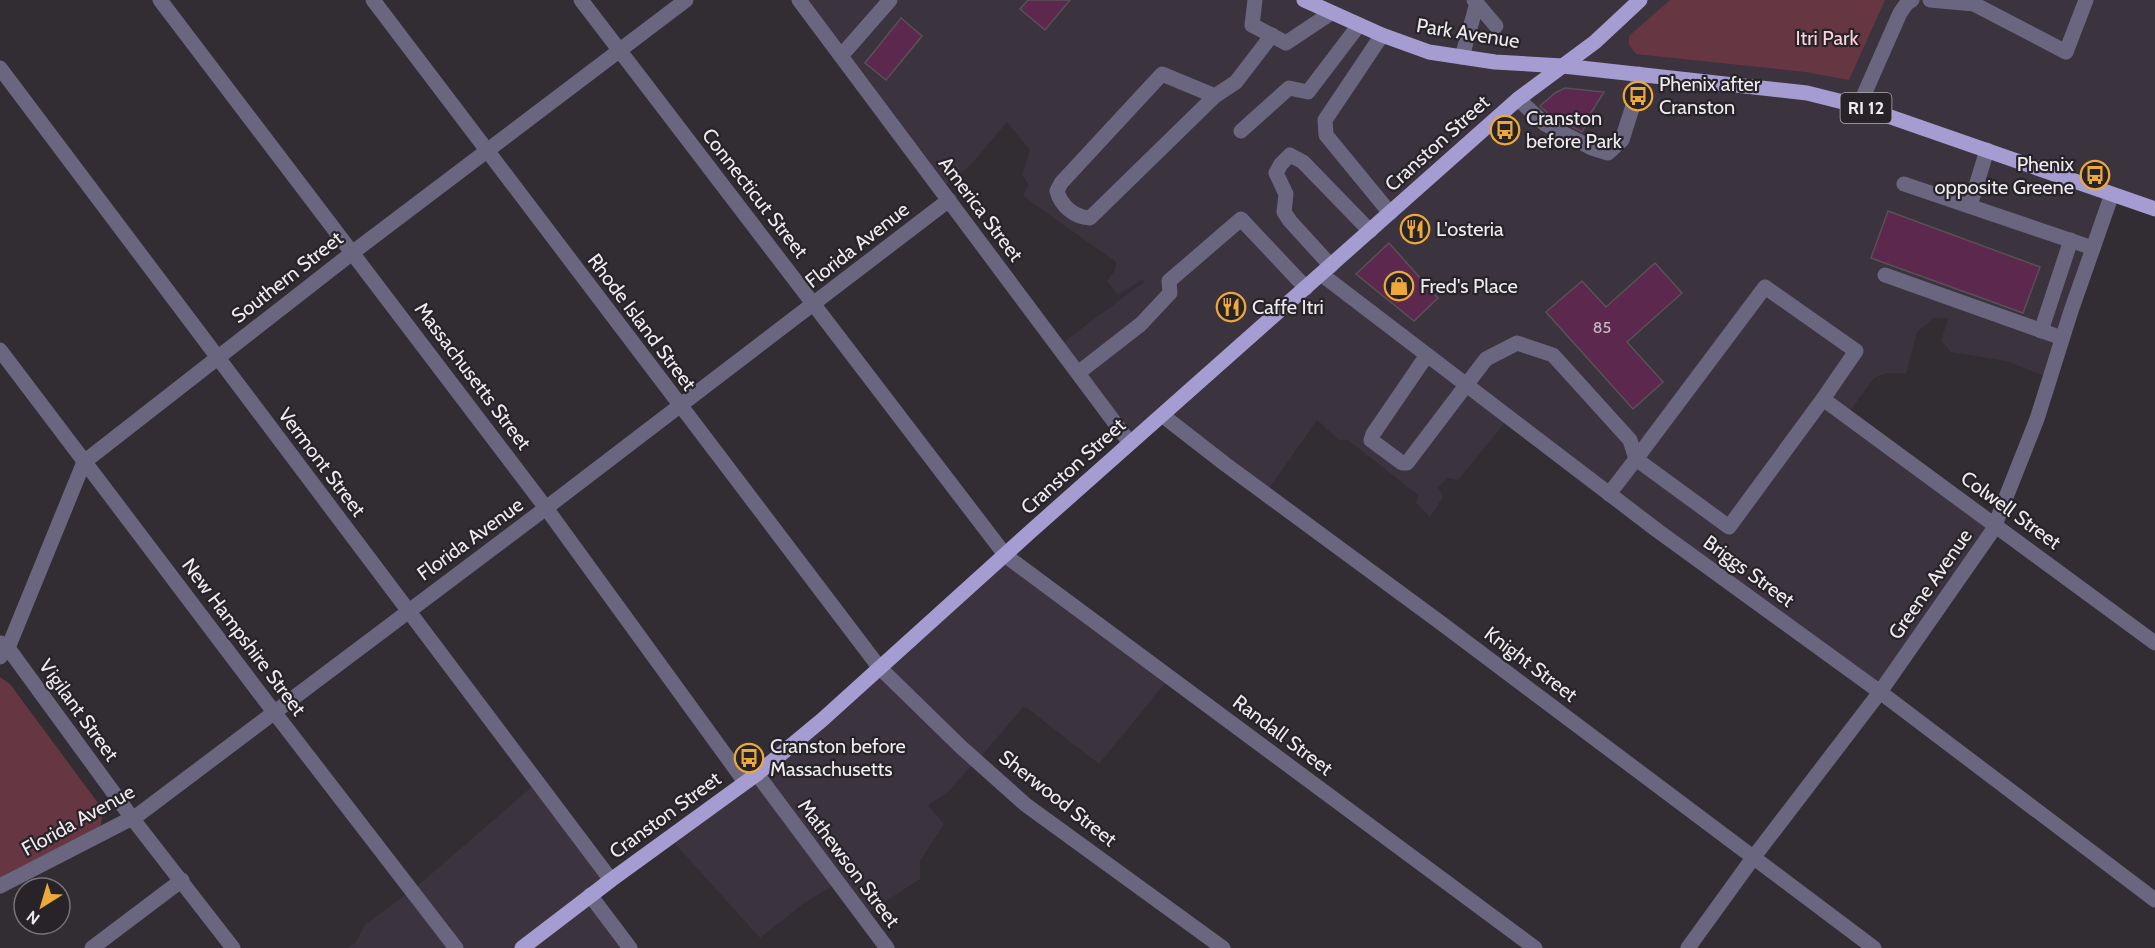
<svg xmlns="http://www.w3.org/2000/svg" width="2155" height="948" viewBox="0 0 2155 948" font-family="Cabin,sans-serif">
<style>
.built{fill:#3b333e}
.green{fill:#663643}
.building{fill:#5c284d;stroke:#585155;stroke-width:1.5}
.lines{fill:none;stroke-linecap:round;stroke-linejoin:round}
.minor{stroke:#6a6680;stroke-width:15}
.major{stroke:#a59cd1;stroke-width:15}
.labels{text-anchor:middle;stroke-width:4.5;stroke-linejoin:round;paint-order:stroke}
.number-label{font-size:16px;fill:#c9bac6}
.shield{fill:#272328;stroke:#b2afb3;stroke-width:1.5}
.shield-label{font-size:18px;font-weight:bold;fill:#edebef}
.street-label{font-size:20px;fill:#edebef;stroke:#272328}
.park-label{font-size:20px;fill:#fcd2db;stroke:#272328}
.poi-label{font-size:20px;fill:#edebef;stroke:#272328;text-anchor:start}
</style>
<rect width="100%" height="100%" fill="#312d32"/>
<g class="built">
<polygon points="796,0 2155,0 2155,202 2117,189 2047,377 2006,361 1951,352 1941,341 1948,318 1934,318 1917,332 1906,374 1887,373 1874,378 1847,415 1992,528 1882,689 1508,419 1458,480 1447,478 1438,487 1443,497 1430,517 1416,503 1418,495 1348,440 1339,440 1317,420 1266,493 1164,420 1131,441 1058,346 1144,282 1143,279 1118,295 1107,281 1115,270 1116,262 1023,196 1028,184 1022,175 1030,150 1007,122 969,167 942,188"/>
<polygon points="1004,559 1166,682 1099,764 1027,708 1023,707 979,759 973,764 948,792 928,805 944,824 920,861 920,879 868,913 841,881 804,903 760,938 669,837 744,779"/>
<polygon points="534,785 607,878 592,896 627,948 348,948 355,943 365,925 415,888"/>
</g>
<g class="green">
<polygon points="1670,0 1885,0 1849,80 1805,72 1636,54 1629,45 1629,36"/>
<polygon points="0,677 10,684 98,803 102,815 101,825 92,832 0,878"/>
</g>
<g class="building">
<polygon points="1028,0 1070,0 1045,30 1020,9"/>
<polygon points="901,18 922,36 886,80 865,63"/>
<polygon points="1565,88 1604,92 1587,119 1589,120 1582,132 1551,116 1540,106 1555,93"/>
<polygon points="1888,211 2040,267 2023,313 1871,258"/>
<polygon points="1389,243 1438,298 1414,321 1356,274"/>
<polygon points="1655,263 1682,293 1627,342 1663,382 1633,409 1546,312 1582,281 1606,307"/>
</g>
<g class="lines">
<g class="minor">
<polyline points="160,0 546,508 745,782"/>
<polyline points="373,0 879,667 961,747 1026,805 1223,948"/>
<polyline points="581,0 1006,556 1535,948"/>
<polyline points="799,0 1130,443"/>
<polyline points="1255,0 1252,25 1286,43 1331,13"/>
<polyline points="1474,0 1496,26"/>
<polyline points="1930,0 1974,4 2066,52 2086,0"/>
<polyline points="1382,35 1325,120 1326,135 1390,213"/>
<polyline points="841,56 890,0"/>
<polyline points="1462,57 1477,3"/>
<polyline points="0,68 611,880"/>
<path d="M1215,96L1162,74L1061,183L1057,191C1061,206 1074,217 1090,218L1215,96L1236,82L1272,35"/>
<polyline points="1518,99 1545,124 1592,148 1608,153 1622,140 1636,96 1639,74"/>
<polyline points="1859,106 1900,13 1907,3 1912,0"/>
<polyline points="1241,131 1289,88 1308,92 1359,25"/>
<polyline points="1904,184 2093,248"/>
<polyline points="1970,206 1987,150"/>
<polyline points="1331,266 1290,221 1284,212 1286,194 1276,173 1281,164 1290,155 1303,162 1370,231"/>
<polyline points="1321,274 1658,531 1880,692 2155,900"/>
<polyline points="1885,275 2062,338"/>
<polyline points="2041,331 2071,240"/>
<polyline points="0,350 274,712 456,948"/>
<polyline points="1427,355 1373,434 1371,440 1402,463 1407,463 1486,359 1517,343 1553,355 1630,440 1636,459 1609,494"/>
<polyline points="1078,373 1141,324 1170,293 1169,281 1241,219 1306,288"/>
<polyline points="1823,399 1729,527 1636,459 1765,287 1856,351 1823,399 2155,643"/>
<polyline points="1162,415 1225,464 1441,623 1874,948"/>
<polyline points="1,643 8,648 132,818 233,948"/>
<polyline points="0,657 8,648 84,462 352,253 686,0"/>
<polyline points="757,774 887,948"/>
<polyline points="0,886 138,815 546,508 949,200"/>
<polyline points="590,895 630,948"/>
<polyline points="92,948 182,880"/>
<polyline points="1688,948 1753,858 1880,692 1993,530 2037,419 2071,311 2112,194"/>
</g>
<g class="major">
<polyline points="1304,0 1382,35 1429,52 1495,62 1563,66 1807,93 1859,106 2155,209"/>
<polyline points="522,948 611,880 757,774 822,720 1030,532 1518,99 1595,42 1640,0"/>
</g>
</g>
<defs>
<g id="bus-ring" transform="scale(1.5)"><circle r="9.5" fill="#272328" stroke="#eca93a" stroke-width="1.5"/><path d="M-5-6H5V4H4V6H2V4H-2V6H-4V4H-5ZM-3.5-4V0h7V-4ZM-3.5 1.2v1.5H-2V1.2ZM2 1.2v1.5H3.5V1.2Z" fill="#eca93a"/></g>
<g id="restaurant-ring" transform="scale(1.5)"><circle r="9.5" fill="#272328" stroke="#eca93a" stroke-width="1.5"/><path d="M-5-6h1v4h1v-4h1v4h1v-4h1v5L-1.5 .5V6h-2V.5L-5-1ZM5-6V6H3V1.5H1.5Q1.5-4 5-6Z" fill="#eca93a"/></g>
<g id="shop-ring" transform="scale(1.5)"><circle r="9.5" fill="#272328" stroke="#eca93a" stroke-width="1.5"/><path d="M-5-2.5h2.3a2.7 3.5 0 0 1 5.4 0H5L5.5 6h-11ZM-1.5-2.5h3a1.5 2.3 0 0 0-3 0Z" fill="#eca93a"/></g>
</defs>
<g fill-rule="evenodd">
<use href="#bus-ring" x="1638" y="96"/>
<use href="#bus-ring" x="1505" y="130"/>
<use href="#bus-ring" x="2095" y="175"/>
<use href="#restaurant-ring" x="1415" y="229"/>
<use href="#shop-ring" x="1399" y="286"/>
<use href="#restaurant-ring" x="1231" y="307"/>
<use href="#bus-ring" x="749" y="758"/>
</g>
<g class="labels">
<g class="number-label">
<text x="1602" y="333">85</text>
</g>
<rect class="shield" x="1840.5" y="93" width="51" height="30" rx="4.5"/>
<g class="shield-label">
<text x="1866" y="114">RI 12</text>
</g>
<g class="street-label">
<text transform="translate(1468 33) rotate(9)" y="7">Park Avenue</text>
<text transform="translate(1437 143) rotate(-42)" y="7">Cranston Street</text>
<text transform="translate(755 193) rotate(52)" y="7">Connecticut Street</text>
<text transform="translate(981 209) rotate(53)" y="7">America Street</text>
<text transform="translate(857 245) rotate(-38)" y="7">Florida Avenue</text>
<text transform="translate(287 277) rotate(-38)" y="7">Southern Street</text>
<text transform="translate(642 322) rotate(53)" y="7">Rhode Island Street</text>
<text transform="translate(473 376) rotate(53)" y="7">Massachusetts Street</text>
<text transform="translate(322 462) rotate(53)" y="7">Vermont Street</text>
<text transform="translate(1073 466) rotate(-42)" y="7">Cranston Street</text>
<text transform="translate(2011 510) rotate(36)" y="7">Colwell Street</text>
<text transform="translate(470 539) rotate(-36)" y="7">Florida Avenue</text>
<text transform="translate(1749 571) rotate(36)" y="7">Briggs Street</text>
<text transform="translate(1930 584) rotate(-55)" y="7">Greene Avenue</text>
<text transform="translate(244 637) rotate(53)" y="7">New Hampshire Street</text>
<text transform="translate(1531 664) rotate(37)" y="7">Knight Street</text>
<text transform="translate(79 710) rotate(54)" y="7">Vigilant Street</text>
<text transform="translate(1283 735) rotate(37)" y="7">Randall Street</text>
<text transform="translate(1058 798) rotate(38)" y="7">Sherwood Street</text>
<text transform="translate(665 815) rotate(-36)" y="7">Cranston Street</text>
<text transform="translate(78 820) rotate(-29)" y="7">Florida Avenue</text>
<text transform="translate(849 863) rotate(53)" y="7">Mathewson Street</text>
</g>
<g class="park-label">
<text x="1827" y="45">Itri Park</text>
</g>
<g class="poi-label">
<text x="1659" y="91">Phenix after<tspan x="1659" dy="23">Cranston</tspan></text>
<text x="1526" y="125">Cranston<tspan x="1526" dy="23">before Park</tspan></text>
<text x="2074" y="171" text-anchor="end">Phenix<tspan x="2074" dy="23">opposite Greene</tspan></text>
<text x="1436" y="236">L'osteria</text>
<text x="1420" y="293">Fred's Place</text>
<text x="1252" y="314">Caffe Itri</text>
<text x="770" y="753">Cranston before<tspan x="770" dy="23">Massachusetts</tspan></text>
</g>
</g>
<g transform="translate(42 906) rotate(217)"><circle r="28" fill="#272328" stroke="#767378" stroke-width="1.5"/>
<path d="M0-4.5L10 22L0 15L-10 22Z" fill="#eca93a"/>
<text y="-9" font-size="16" font-weight="bold" text-anchor="middle" fill="#edebef">N</text>
</g>
</svg>
